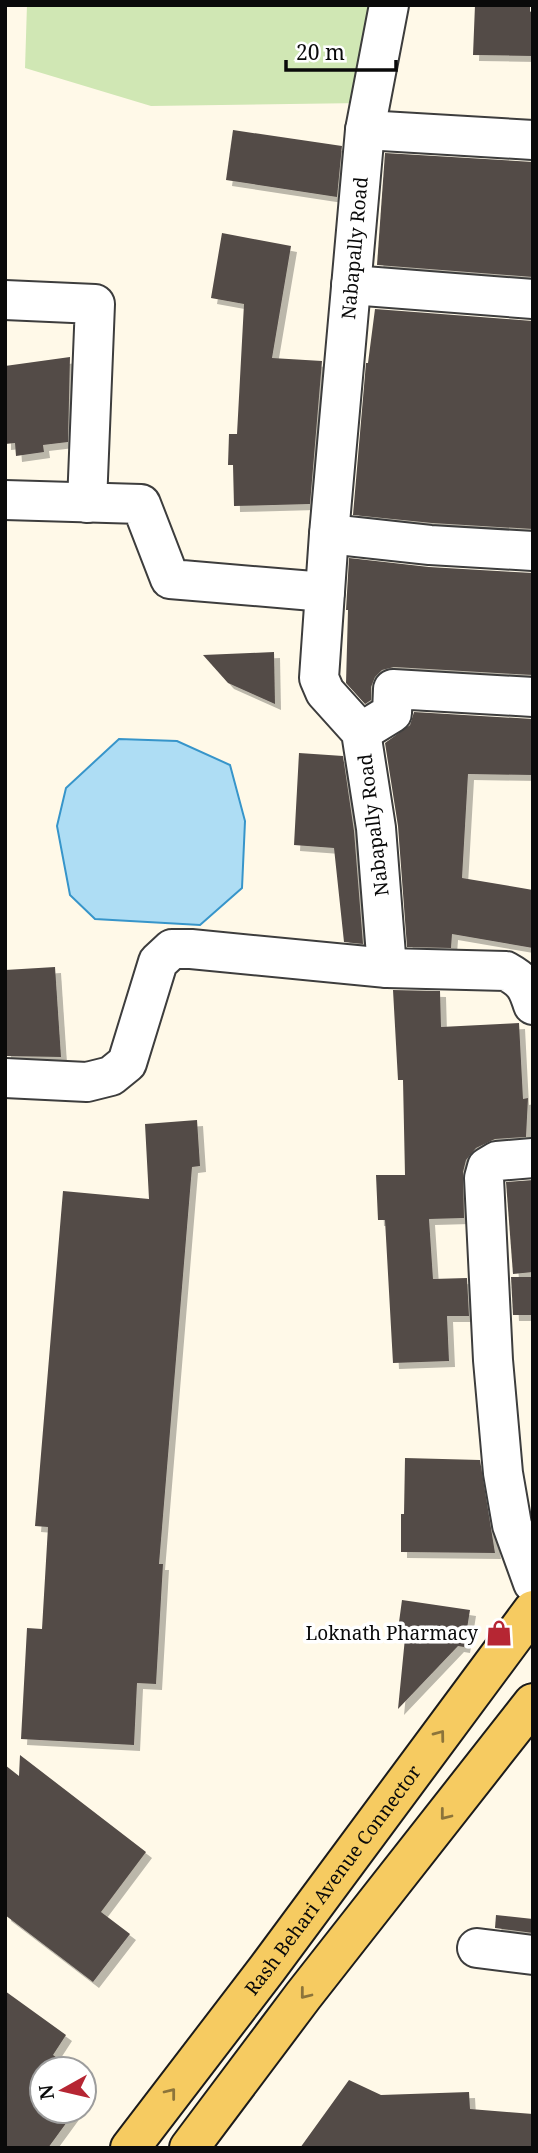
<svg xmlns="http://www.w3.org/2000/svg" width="538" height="2153" viewBox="0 0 538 2153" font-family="'Noto Serif',serif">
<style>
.green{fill:#d0e7b4}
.water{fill:#aeddf4;stroke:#3795ca;stroke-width:2}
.building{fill:#534b47;filter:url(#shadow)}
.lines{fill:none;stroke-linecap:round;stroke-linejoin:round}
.street-casing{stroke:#3d3d3d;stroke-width:42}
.primary-casing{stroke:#1b1b1b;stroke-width:42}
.street{stroke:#fff;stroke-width:38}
.primary{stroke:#f6cb61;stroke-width:38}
.oneway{stroke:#8c743a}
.labels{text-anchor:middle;stroke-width:7;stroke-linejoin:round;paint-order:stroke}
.street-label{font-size:19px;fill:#0a0a0a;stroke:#fff}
.poi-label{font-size:19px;fill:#0a0a0a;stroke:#fff;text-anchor:end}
</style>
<defs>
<filter id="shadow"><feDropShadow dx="6" dy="6" stdDeviation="0" flood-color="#0004"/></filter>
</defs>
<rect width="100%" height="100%" fill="#fff9e8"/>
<polygon class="green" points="27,5 378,5 363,103 151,106 25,68"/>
<polygon class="water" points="119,739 177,741 230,765 245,821 242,888 200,925 95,919 70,895 57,826 66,788"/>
<g class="building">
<polygon points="475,5 530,5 530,12 533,12 533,56 473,55"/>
<polygon points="233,130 342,146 337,197 226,180"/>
<polygon points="385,153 533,162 533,277 377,265"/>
<polygon points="222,233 291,246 272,358 322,361 310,504 234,506 233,465 228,465 229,434 237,434 244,304 211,298"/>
<polygon points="375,309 533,321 533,529 432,523 353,515 366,363 368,363"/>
<polygon points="70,357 68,442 43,445 44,452 16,456 15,443 5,444 5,366"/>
<polygon points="349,558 429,567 533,573 533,675 394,667 382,670 375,677 371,687 371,700 365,704 346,683 348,610 346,610"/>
<polygon points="274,652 275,704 228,683 203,655"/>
<polygon points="414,712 533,719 533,775 468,774 462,878 533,890 533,948 452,934 451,948 407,947 398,826 385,743 410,725"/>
<polygon points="299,753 343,756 354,831 363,944 344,942 334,848 294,845"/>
<polygon points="55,967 61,1057 5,1056 5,970"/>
<polygon points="393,990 440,991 441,1027 519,1023 523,1099 528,1098 526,1137 495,1139 476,1148 466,1160 463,1172 464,1218 429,1219 433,1279 467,1278 469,1316 447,1316 449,1361 393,1363 385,1220 378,1220 376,1175 405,1175 403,1080 398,1080"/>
<polygon points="197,1120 200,1166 192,1167 159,1564 163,1564 156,1684 137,1683 134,1745 21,1739 27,1628 42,1629 48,1527 35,1526 63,1191 149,1199 145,1124"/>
<polygon points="533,1180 533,1272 513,1274 506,1182"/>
<polygon points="511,1277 533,1277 533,1315 513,1315"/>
<polygon points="405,1458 480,1460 495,1553 401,1552 401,1514 404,1514"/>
<polygon points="402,1600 470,1610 464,1647 458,1646 398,1709 405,1638 397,1637"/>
<polygon points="20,1755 146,1852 101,1912 130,1934 93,1982 5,1915 5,1765 19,1776"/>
<polygon points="496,1915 533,1919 533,1933 495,1928"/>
<polygon points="5,1991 66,2035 53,2055 73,2069 42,2069 42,2111 75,2111 48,2148 5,2148"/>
<polygon points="349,2080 381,2095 469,2092 470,2109 533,2114 533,2148 300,2148"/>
</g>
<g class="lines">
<g class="street-casing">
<g id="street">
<polyline points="365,130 533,140"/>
<polyline points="351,285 533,299"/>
<polyline points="5,300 95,304 87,503"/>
<polyline points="5,500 141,504 170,579 325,592"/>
<polyline points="329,534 430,545 533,551"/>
<polyline points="361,732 392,713 393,689 533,697"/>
<path id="s1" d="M387,968L376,828L361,732L325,692L319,678L329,534L365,130L389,5"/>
<path d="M5,1078L87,1082L111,1076L127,1063L158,962L172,949H191L387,968L506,971C524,981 527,986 533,1005"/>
<polyline points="533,1158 497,1161 487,1167 484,1178 493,1360 503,1473 512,1525 533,1583"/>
<polyline points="477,1948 533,1955"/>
</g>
</g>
<g class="primary-casing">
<g id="primary">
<path id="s2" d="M130,2148L267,1969L533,1610"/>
<polyline points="189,2148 303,1996 533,1703"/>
</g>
</g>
<use href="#street" class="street"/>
<use href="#primary" class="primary"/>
</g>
<defs><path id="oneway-chevron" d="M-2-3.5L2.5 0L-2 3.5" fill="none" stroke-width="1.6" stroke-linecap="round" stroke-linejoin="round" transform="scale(1.75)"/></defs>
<g class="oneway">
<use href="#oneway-chevron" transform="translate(440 1735) rotate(-53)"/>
<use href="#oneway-chevron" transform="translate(445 1815) rotate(128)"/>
<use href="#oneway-chevron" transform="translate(305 1994) rotate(128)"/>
<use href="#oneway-chevron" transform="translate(171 2093) rotate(-52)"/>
</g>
<defs>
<g id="shop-bare" transform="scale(2.1)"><path d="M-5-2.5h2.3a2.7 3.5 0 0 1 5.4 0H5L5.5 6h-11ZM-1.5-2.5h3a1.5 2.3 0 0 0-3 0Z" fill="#b62633" stroke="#fff" stroke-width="2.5" paint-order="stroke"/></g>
</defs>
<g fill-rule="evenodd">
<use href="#shop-bare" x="499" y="1633"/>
</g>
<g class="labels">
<g class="street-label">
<text dy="7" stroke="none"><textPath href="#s1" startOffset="738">Nabapally Road</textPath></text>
<text transform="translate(373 825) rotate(-97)" y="7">Nabapally Road</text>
<text dy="7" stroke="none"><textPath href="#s2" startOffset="336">Rash Behari Avenue Connector</textPath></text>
</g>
<g class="poi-label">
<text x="478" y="1640">Loknath Pharmacy</text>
</g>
</g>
<rect width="538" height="2153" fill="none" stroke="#0a0a0a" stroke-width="14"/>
<g transform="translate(63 2090) rotate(262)"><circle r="33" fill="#ffffff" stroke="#9d9d9d" stroke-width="2"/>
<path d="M0-5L12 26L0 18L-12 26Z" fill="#b62633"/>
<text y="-10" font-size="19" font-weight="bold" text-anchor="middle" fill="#0a0a0a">N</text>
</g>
<path d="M286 60v10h110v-10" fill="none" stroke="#0a0a0a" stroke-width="3.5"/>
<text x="296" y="60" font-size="21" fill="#0a0a0a" stroke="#ffffff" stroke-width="5" paint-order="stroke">20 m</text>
</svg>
